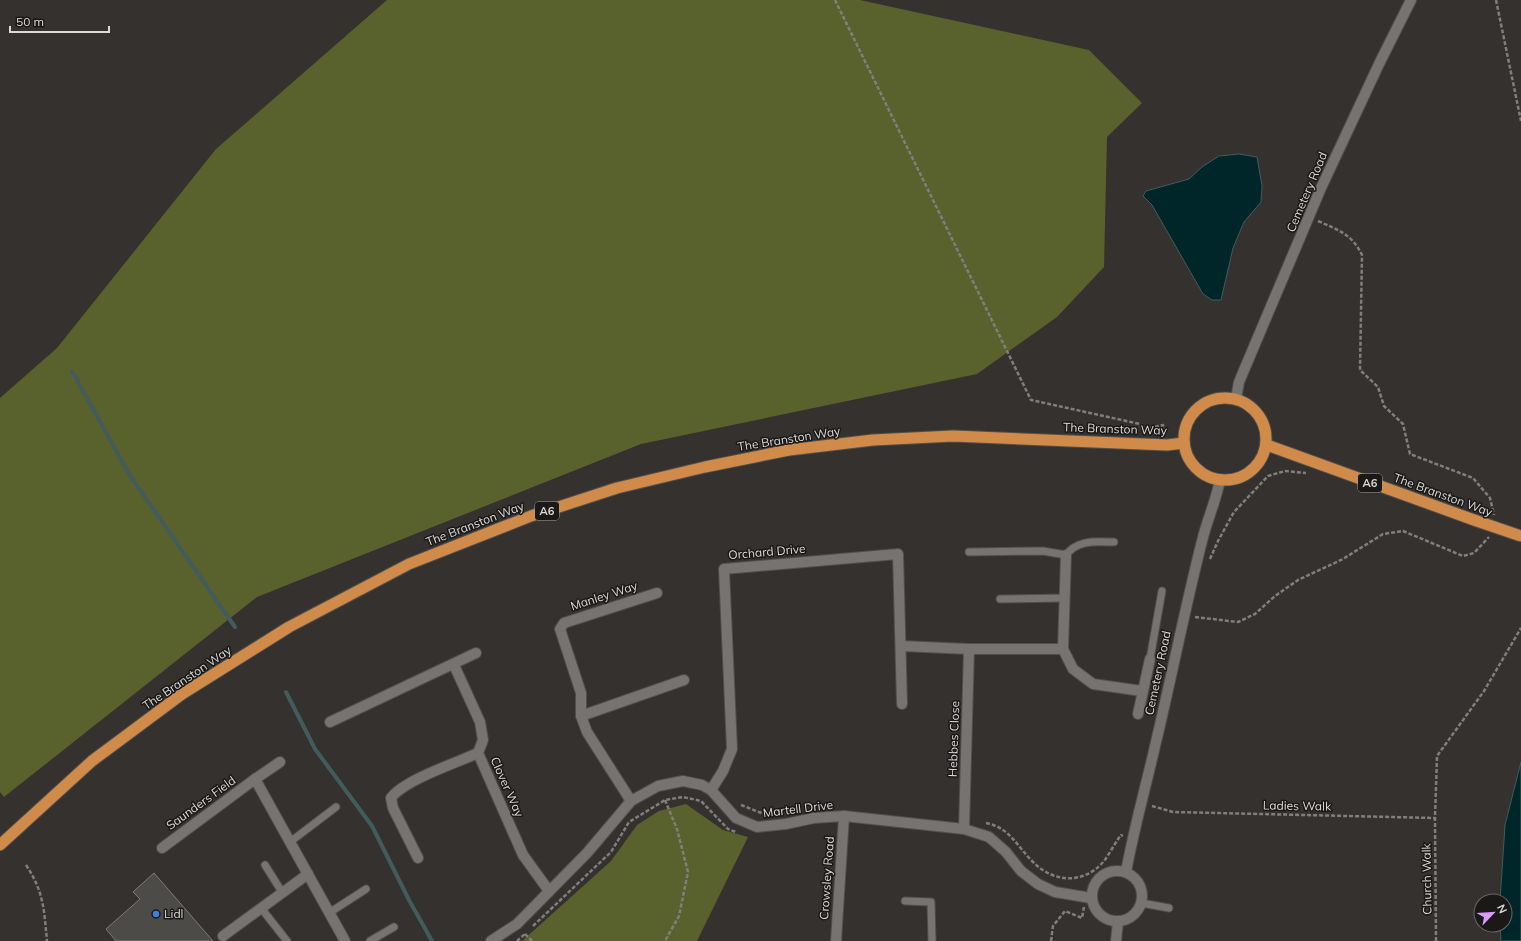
<svg xmlns="http://www.w3.org/2000/svg" width="1521" height="941" viewBox="0 0 1521 941" font-family="Mulish,sans-serif">
<style>
.green{fill:#59612d}
.water{fill:#002629;stroke:#425c5e}
.lines{fill:none;stroke-linecap:round;stroke-linejoin:round}
.stream{stroke:#425c5e;stroke-width:4}
.building{fill:#4d4b48;stroke:#7d7a77}
.service-casing{stroke:#514f4d;stroke-width:9}
.minor-casing{stroke:#514f4d;stroke-width:12}
.secondary-casing{stroke:#514f4d;stroke-width:12}
.trunk-casing{stroke:#514f4d;stroke-width:13}
.path{stroke:#817f7d;stroke-width:2.5;stroke-dasharray:4 2;stroke-linecap:butt}
.service{stroke:#767370;stroke-width:7}
.minor{stroke:#767370;stroke-width:10}
.secondary{stroke:#767370;stroke-width:10}
.trunk{stroke:#d08a4a;stroke-width:11}
.trunk-bridge-casing{stroke:#514f4d;stroke-width:13;stroke-linecap:butt}
.trunk-bridge{stroke:#d08a4a;stroke-width:11}
.shop-dot{fill:#3f7fe0;stroke:#1a1918;stroke-width:1.5}
.labels{text-anchor:middle;stroke-width:3;stroke-linejoin:round;paint-order:stroke}
.shield{fill:#1a1918;stroke:#a2a19f;stroke-width:1}
.shield-label{font-size:11px;font-weight:bold;fill:#dddbd9}
.street-label{font-size:12px;fill:#dddbd9;stroke:#1a1918}
.poi-label{font-size:12px;fill:#dddbd9;stroke:#1a1918;text-anchor:start}
</style>
<rect width="100%" height="100%" fill="#34312f"/>
<g class="green">
<polygon points="387,0 860,0 1089,50 1142,103 1107,137 1104,267 1057,317 977,374 641,444 257,597 4,797 0,792 0,398 57,348 216,149"/>
<polygon points="686,804 723,830 748,837 697,941 522,941 611,861 637,825 659,811"/>
</g>
<g class="water">
<polygon points="1239,154 1257,157 1262,186 1261,202 1244,222 1233,248 1221,300 1212,300 1203,294 1152,205 1143,196 1146,191 1189,179 1202,167 1219,156"/>
<polygon points="1521,762 1521,941 1501,941 1500,925 1505,925 1505,901 1500,901 1505,825"/>
</g>
<g class="lines">
<g class="stream">
<polyline points="72,371 129,474 235,627"/>
<polyline points="286,692 315,749 372,826 409,900 432,941"/>
</g>
</g>
<polygon class="building" points="154,873 213,941 116,941 106,929 140,899 133,892"/>
<g class="lines">
<g class="service-casing">
<g id="service">
<path d="M969,552L1043,551L1066,555C1078,539 1097,542 1114,542"/>
<polyline points="1000,599 1065,598"/>
<polyline points="1150,659 1162,591"/>
<polyline points="290,842 336,807"/>
<polyline points="265,865 282,892"/>
<polyline points="905,901 931,902 932,941"/>
<polyline points="1141,903 1169,908"/>
<polyline points="261,908 287,941"/>
<polyline points="329,913 366,889"/>
<polyline points="370,941 394,927"/>
</g>
</g>
<g class="minor-casing">
<g id="minor">
<polyline points="1066,555 1063,649 1073,669 1093,684 1142,691"/>
<polyline points="901,646 969,649 1063,649"/>
<polyline points="454,665 480,722 483,740 478,753 523,855 549,891"/>
<polyline points="1138,714 1150,659"/>
<polyline points="581,716 684,680"/>
<polyline points="330,722 476,653"/>
<polyline points="255,779 280,762"/>
<polyline points="711,790 723,771 732,749 724,569 898,554 902,704"/>
<polyline points="631,801 587,732 581,716 581,693 560,629 564,623 657,593"/>
<polyline points="964,829 969,649"/>
<polyline points="162,848 255,779 345,941"/>
<path d="M418,858L393,808L391,798C404,780 456,763 478,753"/>
<polyline points="223,936 308,874"/>
<polyline points="491,941 517,924 587,853 631,801 658,786 683,781 702,785 711,790 736,818 757,827 786,824 814,818 844,816 964,829 989,837 1006,852 1021,871 1038,884 1055,892 1091,898"/>
<polyline points="836,941 844,816"/>
</g>
</g>
<g class="secondary-casing">
<g id="secondary">
<polyline points="1236,399 1239,382 1321,188 1379,64 1411,0"/>
<circle cx="1117" cy="896" r="25"/>
<path d="M1126,872C1134,828 1146,786 1156,742C1172,675 1185,608 1202,541C1207,520 1216,501 1220,480"/>
<polyline points="1116,941 1118,921"/>
</g>
</g>
<g class="trunk-casing">
<g id="trunk">
<circle cx="1225" cy="439" r="41"/>
<polyline points="1267,445 1474,520"/>
<polyline points="0,845 92,761 182,694 289,627 409,564 531,516 617,488 705,467 789,450 873,440 953,436 1167,445 1184,443"/>
</g>
</g>
<g class="path">
<polyline points="835,0 1031,400 1140,424 1143,430 1163,425 1165,434"/>
<polyline points="1496,0 1521,121"/>
<path d="M1318,221C1338,230 1352,234 1362,255L1360,370L1378,387L1384,406L1403,424L1410,454L1473,478L1490,498L1494,515"/>
<polyline points="1210,559 1218,541 1234,512 1268,476 1285,471 1306,473"/>
<polyline points="1195,617 1238,622 1255,614 1275,596 1298,580 1343,559 1383,534 1403,531 1463,556 1474,553 1489,537"/>
<polyline points="665,800 677,829 688,872 679,916 665,941"/>
<polyline points="741,805 764,814"/>
<polyline points="1152,806 1173,812 1435,818"/>
<path d="M986,823C1009,827 1017,846 1032,861C1053,883 1084,885 1104,861C1110,853 1115,843 1121,835L1123,836"/>
<path d="M26,865C44,892 44,910 47,941"/>
<polyline points="533,926 611,852 629,822 665,800 683,797 701,801 728,829 736,832"/>
<polyline points="525,934 532,941"/>
<polyline points="517,941 525,934"/>
<polyline points="1051,941 1053,926 1065,911 1082,918 1084,907"/>
<polyline points="1436,941 1435,818 1437,756 1484,691 1521,628"/>
</g>
<use href="#service" class="service"/>
<use href="#minor" class="minor"/>
<use href="#secondary" class="secondary"/>
<use href="#trunk" class="trunk"/>
<g class="trunk-bridge-casing">
<polyline id="trunk-bridge" points="1474,520 1521,536"/>
</g>
<use href="#trunk-bridge" class="trunk-bridge"/>
</g>
<circle class="shop-dot" cx="156" cy="914" r="4"/>
<g class="labels">
<g class="shield">
<rect x="1358" y="474" width="24" height="18" rx="3"/>
<rect x="535" y="502" width="24" height="18" rx="3"/>
</g>
<g class="shield-label">
<text x="1370" y="487">A6</text>
<text x="547" y="515">A6</text>
</g>
<g class="street-label">
<text transform="translate(1307 192) rotate(-67)" y="4">Cemetery Road</text>
<text transform="translate(1115 429) rotate(2)" y="4">The Branston Way</text>
<text transform="translate(789 439) rotate(-9)" y="4">The Branston Way</text>
<text transform="translate(1443 495) rotate(20)" y="4">The Branston Way</text>
<text transform="translate(475 524) rotate(-21)" y="4">The Branston Way</text>
<text transform="translate(767 552) rotate(-5)" y="4">Orchard Drive</text>
<text transform="translate(604 596) rotate(-18)" y="4">Manley Way</text>
<text transform="translate(1158 673) rotate(-78)" y="4">Cemetery Road</text>
<text transform="translate(187 678) rotate(-34)" y="4">The Branston Way</text>
<text transform="translate(954 739) rotate(-88)" y="4">Hebbes Close</text>
<text transform="translate(507 787) rotate(66)" y="4">Clover Way</text>
<text transform="translate(201 803) rotate(-36)" y="4">Saunders Field</text>
<text transform="translate(1297 806) rotate(1)" y="4">Ladies Walk</text>
<text transform="translate(798 809) rotate(-7)" y="4">Martell Drive</text>
<text transform="translate(827 878) rotate(-86)" y="4">Crowsley Road</text>
<text transform="translate(1427 879) rotate(-91)" y="4">Church Walk</text>
</g>
<g class="poi-label">
<text x="164" y="918">Lidl</text>
</g>
</g>
<g transform="translate(1493 913) rotate(65)"><circle r="19" fill="#1a1918" stroke="#686765"/>
<path d="M0-3L7 15L0 10L-7 15Z" fill="#d79bf9"/>
<text y="-6" font-size="11" font-weight="bold" text-anchor="middle" fill="#dddbd9">N</text>
</g>
<path d="M10 26v6h99v-6" fill="none" stroke="#dddbd9" stroke-width="2"/>
<text x="16" y="26" font-size="12" fill="#dddbd9" stroke="#1a1918" stroke-width="3" paint-order="stroke">50 m</text>
</svg>
